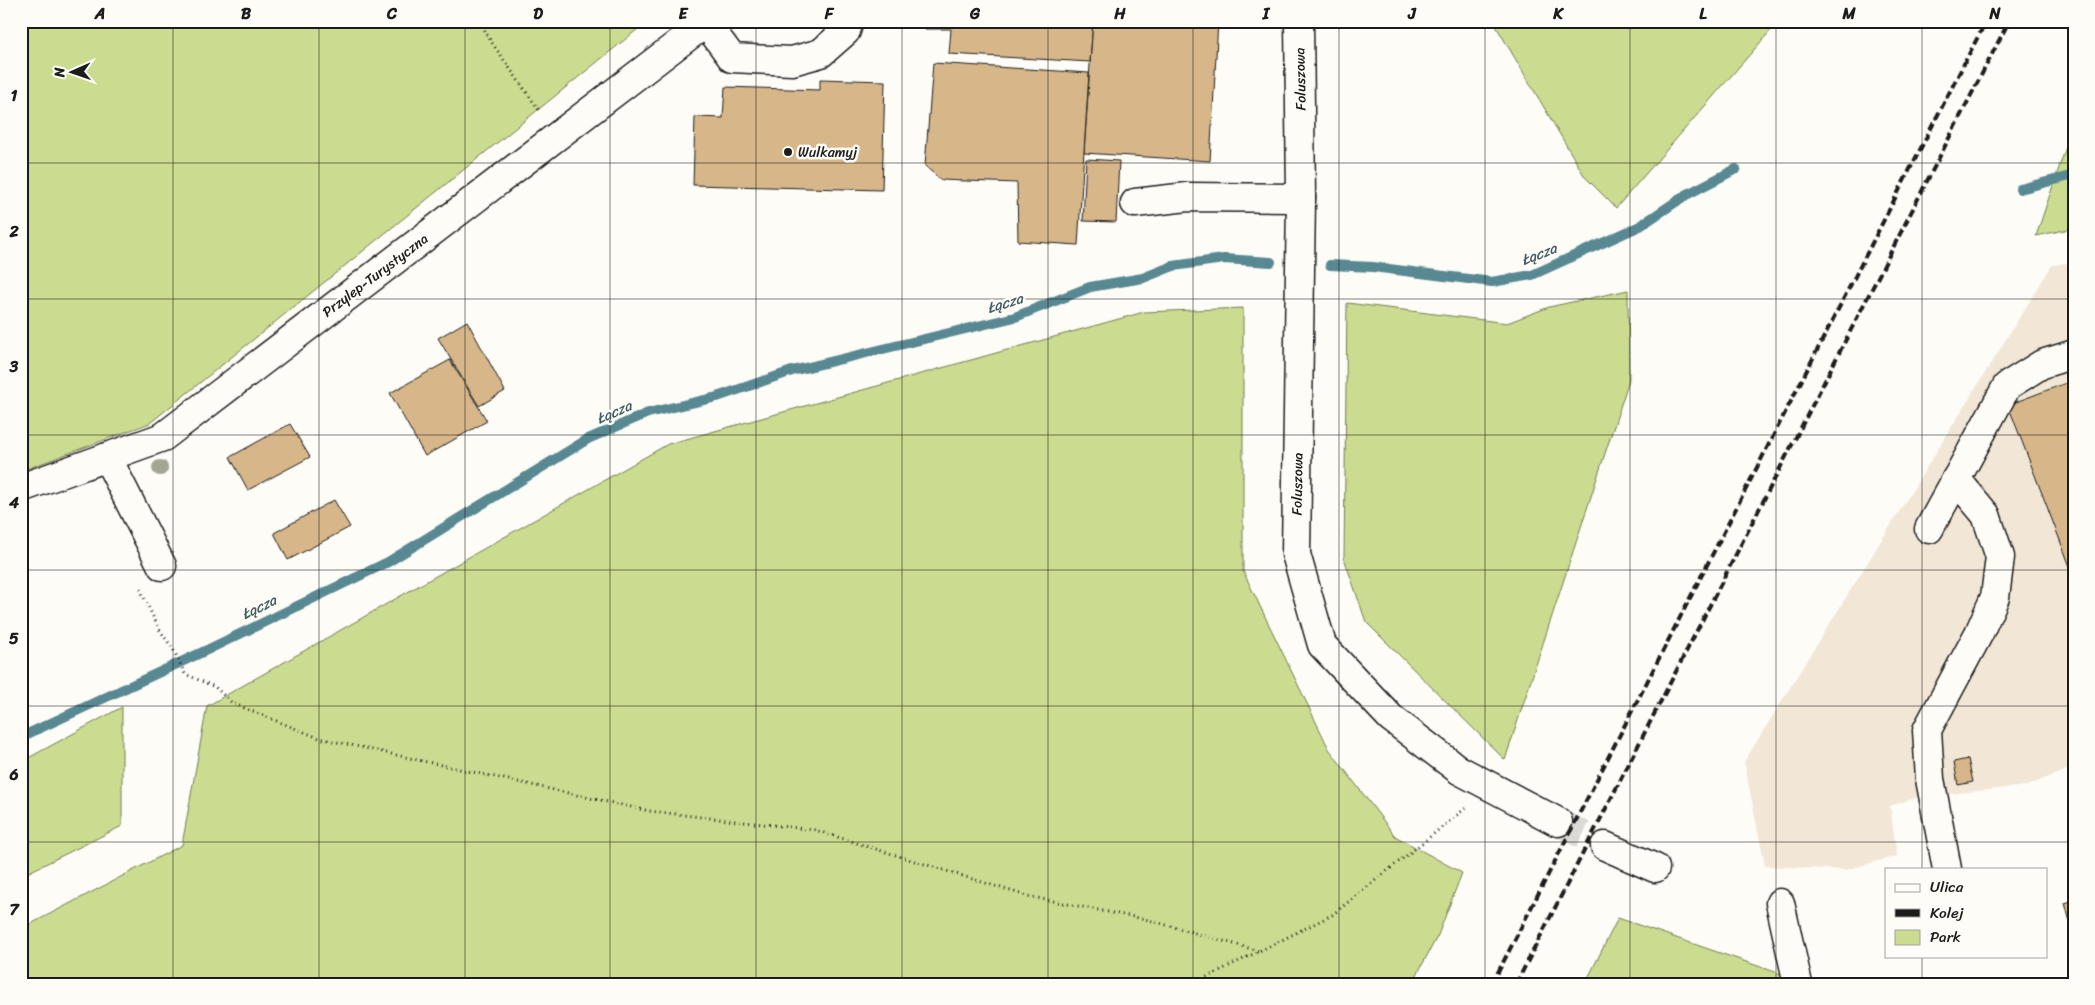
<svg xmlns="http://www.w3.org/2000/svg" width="2095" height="1005" viewBox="0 0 2095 1005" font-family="Sriracha,sans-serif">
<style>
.built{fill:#f2e7d6}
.green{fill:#cbdb8f;stroke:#747c56}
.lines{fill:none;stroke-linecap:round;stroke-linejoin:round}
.stream{stroke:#598892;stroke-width:10}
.building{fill:#d7b78a;stroke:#1c1c1c}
.minor-tunnel{stroke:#dbdad6;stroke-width:28;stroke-dasharray:28 14;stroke-linecap:butt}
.minor-casing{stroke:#1c1c1c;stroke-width:31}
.path{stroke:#1c1c1c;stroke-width:3;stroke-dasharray:1 4;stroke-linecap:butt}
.minor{stroke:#fdfcf7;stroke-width:28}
.rail{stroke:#1c1c1c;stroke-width:4;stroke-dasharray:8 4;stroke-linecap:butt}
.tree{fill:#a3a695}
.grid{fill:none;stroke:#1c1c1c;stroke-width:1;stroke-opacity:0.55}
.poi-dot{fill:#1c1c1c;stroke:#fdfcf7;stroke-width:2}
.labels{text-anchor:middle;stroke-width:5;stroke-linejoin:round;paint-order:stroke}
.street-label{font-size:14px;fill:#1c1c1c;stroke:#fdfcf7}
.poi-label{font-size:14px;fill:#1c1c1c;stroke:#fdfcf7;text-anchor:start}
.water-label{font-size:15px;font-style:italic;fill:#405b61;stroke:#fdfcf7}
.neatline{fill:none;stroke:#1c1c1c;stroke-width:2}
.grid-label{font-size:16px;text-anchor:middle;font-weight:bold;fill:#1c1c1c}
</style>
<rect width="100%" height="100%" fill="#fdfcf7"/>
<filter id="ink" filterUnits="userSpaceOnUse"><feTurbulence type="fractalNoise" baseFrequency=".02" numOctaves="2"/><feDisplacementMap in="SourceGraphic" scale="10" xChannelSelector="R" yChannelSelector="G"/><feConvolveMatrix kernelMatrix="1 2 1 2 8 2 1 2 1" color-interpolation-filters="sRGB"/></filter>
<g filter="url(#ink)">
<polygon class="built" points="2074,262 2074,767 2027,786 1918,797 1890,806 1897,856 1845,870 1765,866 1744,762 2052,265"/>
<g class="green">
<polygon points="21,21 648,21 150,423 21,471"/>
<polygon points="1493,21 1779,21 1616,208 1585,177"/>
<polygon points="2074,123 2074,228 2036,236"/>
<polygon points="1628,290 1629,380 1505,760 1366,622 1344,558 1347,303 1507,323 1549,307"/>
<polygon points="1243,308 1243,571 1329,749 1395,836 1462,873 1438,935 1412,984 21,984 21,929 182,845 207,706 668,444 1144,312"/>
<polygon points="122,707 122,826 21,876 21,762"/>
<polygon points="1618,918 1793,978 1794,984 1585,984"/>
</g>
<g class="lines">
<g class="stream">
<polyline points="2020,189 2074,175"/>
<polyline points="1330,265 1373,267 1492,282 1532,275 1640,226 1686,195 1736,169"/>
<polyline points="21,737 209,649 388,562 588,439 648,413 717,397 792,371 1015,317 1090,287 1143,278 1173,266 1224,259 1271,262"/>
</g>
</g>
<g class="building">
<polygon points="925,21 1093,21 1090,62 949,54 951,29 925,29"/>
<polygon points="1093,21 1218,21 1210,161 1084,153"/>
<polygon points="933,63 1089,73 1078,245 1018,241 1017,183 941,180 925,166"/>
<polygon points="820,79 885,81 882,190 693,185 695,117 723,118 725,87 820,90"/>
<polygon points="1086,159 1119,161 1116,222 1083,221"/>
<polygon points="467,321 505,391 479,406 438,338"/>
<polygon points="450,360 487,421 425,456 390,393"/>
<polygon points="2074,380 2074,577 2008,405"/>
<polygon points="290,424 310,457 248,490 230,457"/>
<polygon points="334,500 350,527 288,560 274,533"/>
<polygon points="1968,759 1973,782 1958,785 1954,762"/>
<polygon points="2074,900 2074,937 2065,903"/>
</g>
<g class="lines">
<polyline class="minor-tunnel" points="1558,822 1605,846"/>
<g class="minor-casing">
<g id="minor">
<polyline points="1299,21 1301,198 1296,554 1322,645 1391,718 1459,770 1558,822"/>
<polyline points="706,23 732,58 792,61 821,53 846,31 849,21"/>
<polyline points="1135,203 1187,197 1301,198"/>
<polyline points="107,457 162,566"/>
<polyline points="21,488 163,437 708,21"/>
<polyline points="1929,529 2007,386 2042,364 2074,354"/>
<polyline points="1605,846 1655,868"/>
<polyline points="1947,869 1930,779 1927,730 1979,633 1995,597 2000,557 1986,515 1956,479"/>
<polyline points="1780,903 1798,984"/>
</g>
</g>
<g class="path">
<polyline points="480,21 490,40 539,110"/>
<polyline points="140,589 159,629 173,649 185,674 215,687 232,703 319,738 649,811 815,830 1027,896 1149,920 1259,951"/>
<polyline points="1193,984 1332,915 1466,808"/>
</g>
<use href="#minor" class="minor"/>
<g class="rail">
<polyline points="1492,984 1986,21"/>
<polyline points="1516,984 2009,21"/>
</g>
</g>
<circle class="tree" cx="160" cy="468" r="8"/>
</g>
<path class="grid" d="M173,21V984M319,21V984M465,21V984M610,21V984M756,21V984M902,21V984M1048,21V984M1193,21V984M1339,21V984M1485,21V984M1630,21V984M1776,21V984M1922,21V869M21,163H2074M21,299H2074M21,435H2074M21,570H2074M21,706H2074M21,842H2074M1922,956V984"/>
<circle class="poi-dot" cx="788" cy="152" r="5"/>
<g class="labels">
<g class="street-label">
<text transform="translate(1300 79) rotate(-91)" y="5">Foluszowa</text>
<text transform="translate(375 275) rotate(-37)" y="5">Przylep-Turystyczna</text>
<text transform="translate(1297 484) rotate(-89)" y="5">Foluszowa</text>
</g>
<g class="poi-label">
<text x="798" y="157">Wulkamyj</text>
</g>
<g class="water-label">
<text transform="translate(1539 254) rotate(-21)" y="5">Łącza</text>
<text transform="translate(1005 303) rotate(-17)" y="5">Łącza</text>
<text transform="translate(614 412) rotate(-24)" y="5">Łącza</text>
<text transform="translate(259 607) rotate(-26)" y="5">Łącza</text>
</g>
</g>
<rect width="2095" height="1005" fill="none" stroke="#fdfcf7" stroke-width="55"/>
<rect x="1885" y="868" width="162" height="90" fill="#fdfcf7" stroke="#a3a29f"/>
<rect x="1895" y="884" width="25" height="8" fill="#fdfcf7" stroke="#a3a29f"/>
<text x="1930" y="892" font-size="15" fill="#1c1c1c">Ulica</text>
<rect x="1895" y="909" width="25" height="8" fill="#1c1c1c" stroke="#a3a29f"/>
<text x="1930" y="918" font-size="15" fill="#1c1c1c">Kolej</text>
<rect x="1895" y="930" width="25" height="15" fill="#cbdb8f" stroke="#a3a29f"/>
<text x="1930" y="942" font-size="15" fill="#1c1c1c">Park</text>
<g transform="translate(72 72) rotate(268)" stroke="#fdfcf7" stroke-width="4" paint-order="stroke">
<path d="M0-4L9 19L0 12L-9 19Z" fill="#1c1c1c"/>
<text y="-8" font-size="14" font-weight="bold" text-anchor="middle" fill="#1c1c1c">N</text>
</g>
<rect x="28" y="28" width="2040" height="950" class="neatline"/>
<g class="grid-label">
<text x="100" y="19">A</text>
<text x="246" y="19">B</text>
<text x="392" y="19">C</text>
<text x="538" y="19">D</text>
<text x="683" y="19">E</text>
<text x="829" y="19">F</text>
<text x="975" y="19">G</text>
<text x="1120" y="19">H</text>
<text x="1266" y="19">I</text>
<text x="1412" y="19">J</text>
<text x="1558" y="19">K</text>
<text x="1703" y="19">L</text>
<text x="1849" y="19">M</text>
<text x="1995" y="19">N</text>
<text x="14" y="101">1</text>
<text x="14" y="237">2</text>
<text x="14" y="372">3</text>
<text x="14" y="508">4</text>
<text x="14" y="644">5</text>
<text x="14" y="780">6</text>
<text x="14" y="915">7</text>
</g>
</svg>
